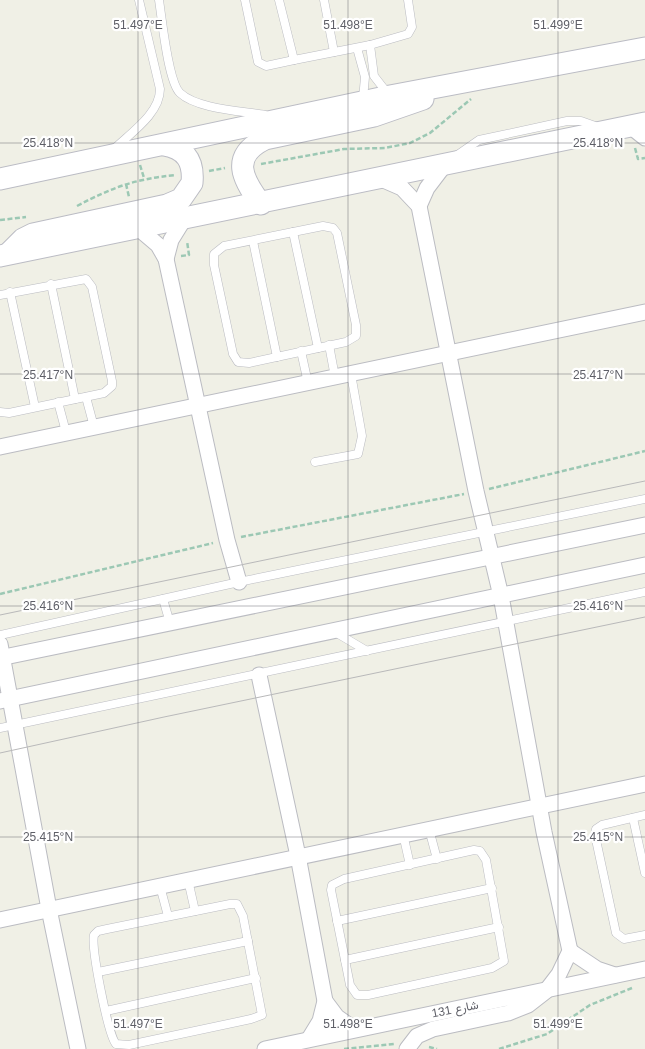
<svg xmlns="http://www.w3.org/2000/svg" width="645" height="1049" viewBox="0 0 645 1049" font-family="Helvetica,Vazirmatn,sans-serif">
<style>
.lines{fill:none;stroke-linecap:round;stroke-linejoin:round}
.lane-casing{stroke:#bbbcc2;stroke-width:9}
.street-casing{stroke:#bbbcc2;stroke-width:17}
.secondary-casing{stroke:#bbbcc4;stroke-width:23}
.path{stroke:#9cc8b4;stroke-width:2.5;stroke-dasharray:5 2.5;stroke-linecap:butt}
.lane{stroke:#fff;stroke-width:8}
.street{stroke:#fff;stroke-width:15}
.secondary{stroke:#fff;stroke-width:21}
.tram{stroke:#b9b9ba;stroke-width:1}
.ticks{fill:none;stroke:#5e5f67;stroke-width:1;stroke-opacity:0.45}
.labels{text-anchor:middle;stroke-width:4.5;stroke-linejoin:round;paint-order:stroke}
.street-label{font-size:12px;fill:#5e5f67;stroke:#fff}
.ticks-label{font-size:12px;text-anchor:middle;fill:#5e5f67;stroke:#fff;stroke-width:4.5;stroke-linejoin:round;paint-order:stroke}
</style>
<rect width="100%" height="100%" fill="#f0f0e6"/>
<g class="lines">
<g class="lane-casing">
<g id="lane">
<path d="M159,0C162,19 168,82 180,93C197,109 242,111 265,115"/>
<polyline points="245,0 258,62 266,66 294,60"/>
<polyline points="279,0 294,60 370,45 408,34 412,27 408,0"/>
<polyline points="324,0 334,52"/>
<polyline points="370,45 374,76 388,94"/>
<polyline points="357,48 365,77 363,99"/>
<path d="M115,148C132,132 160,113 160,89L139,0"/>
<polyline points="456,156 479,140 567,121 581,121 598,127"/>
<polygon points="323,226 333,228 337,233 356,325 356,336 346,342 249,363 238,362 233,354 214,265 214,254 224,246"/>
<polyline points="293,232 318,348"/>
<polyline points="253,241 277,357"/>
<polyline points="51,284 75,399"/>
<polyline points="10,292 35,407"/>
<polyline points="0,295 86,279 92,287 112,381 112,386 104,393 9,413 0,412"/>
<polyline points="329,345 335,377"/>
<polyline points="301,351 308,383"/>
<polyline points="86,397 94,427"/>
<polyline points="58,402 66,432"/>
<polyline points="315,462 358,454 362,436 351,374"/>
<polyline points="163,599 170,623"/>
<polyline points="335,632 367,651"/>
<polyline points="0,635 239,582 645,499"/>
<polyline points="0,728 645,592"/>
<polyline points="645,815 602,825 596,829 595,835 616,933 624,939 645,935"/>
<polyline points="633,818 645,873"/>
<polyline points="429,829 437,859"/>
<polyline points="403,834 410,865"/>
<polygon points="474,850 480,851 486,860 504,961 492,968 368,995 357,995 350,985 331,890 332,885 344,879"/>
<polyline points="188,880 195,911"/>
<polyline points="160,886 168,916"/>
<path d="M230,904H237L243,916L262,1015L251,1019L129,1045L116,1044C108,1035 91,948 94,935L98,931L107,929Z"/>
<polyline points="337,921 492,888"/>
<polyline points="345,960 499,927"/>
<polyline points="98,972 248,941"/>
<polyline points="106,1011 256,978"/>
</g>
</g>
<g class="street-casing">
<g id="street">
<polyline points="630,126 645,138"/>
<polyline points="379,178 402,188 419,206 476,491 501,596 544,832 570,951 559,974 546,991 528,1005 508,1013 433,1029 417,1036 407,1049"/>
<polyline points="419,206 427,188 446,163"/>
<polyline points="138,228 158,245 166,259 227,540 239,582"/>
<polyline points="166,259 171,240 184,219"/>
<polyline points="0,447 645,312"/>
<polyline points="0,644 49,909 78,1049"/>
<polyline points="0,658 645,525"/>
<polyline points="259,675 298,856 325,1001 320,1021 309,1039"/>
<polyline points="0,701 645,565"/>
<polyline points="0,920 645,784"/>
<polyline points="570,951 597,969 615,975"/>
<polyline points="325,1001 337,1017 354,1029"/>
<polyline points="265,1049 645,969"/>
</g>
</g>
<g class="secondary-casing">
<g id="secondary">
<polyline points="0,179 390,96 645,48"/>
<path d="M261,204C242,179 230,156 265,139L374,116L423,99"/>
<path d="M10,252L23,239L33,234L167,205L181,199L192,183C194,161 186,149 164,145"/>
<polyline points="0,256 645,123"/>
</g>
</g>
<g class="path">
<polyline points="635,148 638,159 645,158"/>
<polyline points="261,164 344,149 385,148 410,143 430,133 471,99"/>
<polyline points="140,165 144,178"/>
<polyline points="209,171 225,168"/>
<polyline points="126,184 129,197"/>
<path d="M77,206C113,187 135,179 176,175"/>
<polyline points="0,220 26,217"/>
<polyline points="181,256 189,255 187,241"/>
<polyline points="489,489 645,451"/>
<polyline points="241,537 464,494"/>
<polyline points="0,594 213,543"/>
<polyline points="429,1047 437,1049"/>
<polyline points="344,1049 394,1044"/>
<polyline points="499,1049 547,1034 590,1005 632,988"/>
</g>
<use href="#lane" class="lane"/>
<use href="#street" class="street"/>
<use href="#secondary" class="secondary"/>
<g class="tram">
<polyline points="0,615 645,481"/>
<polyline points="0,753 164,717 645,617"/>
</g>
</g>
<path class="ticks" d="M138,0V1049M348,0V1049M558,0V1049M0,143H645M0,374H645M0,606H645M0,837H645"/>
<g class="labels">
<g class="street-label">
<text transform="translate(455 1009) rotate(-11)" y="4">شارع 131</text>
</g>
</g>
<g class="ticks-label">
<text x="138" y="29">51.497°E</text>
<text x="348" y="29">51.498°E</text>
<text x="558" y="29">51.499°E</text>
<text x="48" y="147">25.418°N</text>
<text x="598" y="147">25.418°N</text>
<text x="48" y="379">25.417°N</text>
<text x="598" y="379">25.417°N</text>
<text x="48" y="610">25.416°N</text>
<text x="598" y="610">25.416°N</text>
<text x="48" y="841">25.415°N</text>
<text x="598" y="841">25.415°N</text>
<text x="138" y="1028">51.497°E</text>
<text x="348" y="1028">51.498°E</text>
<text x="558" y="1028">51.499°E</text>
</g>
</svg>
